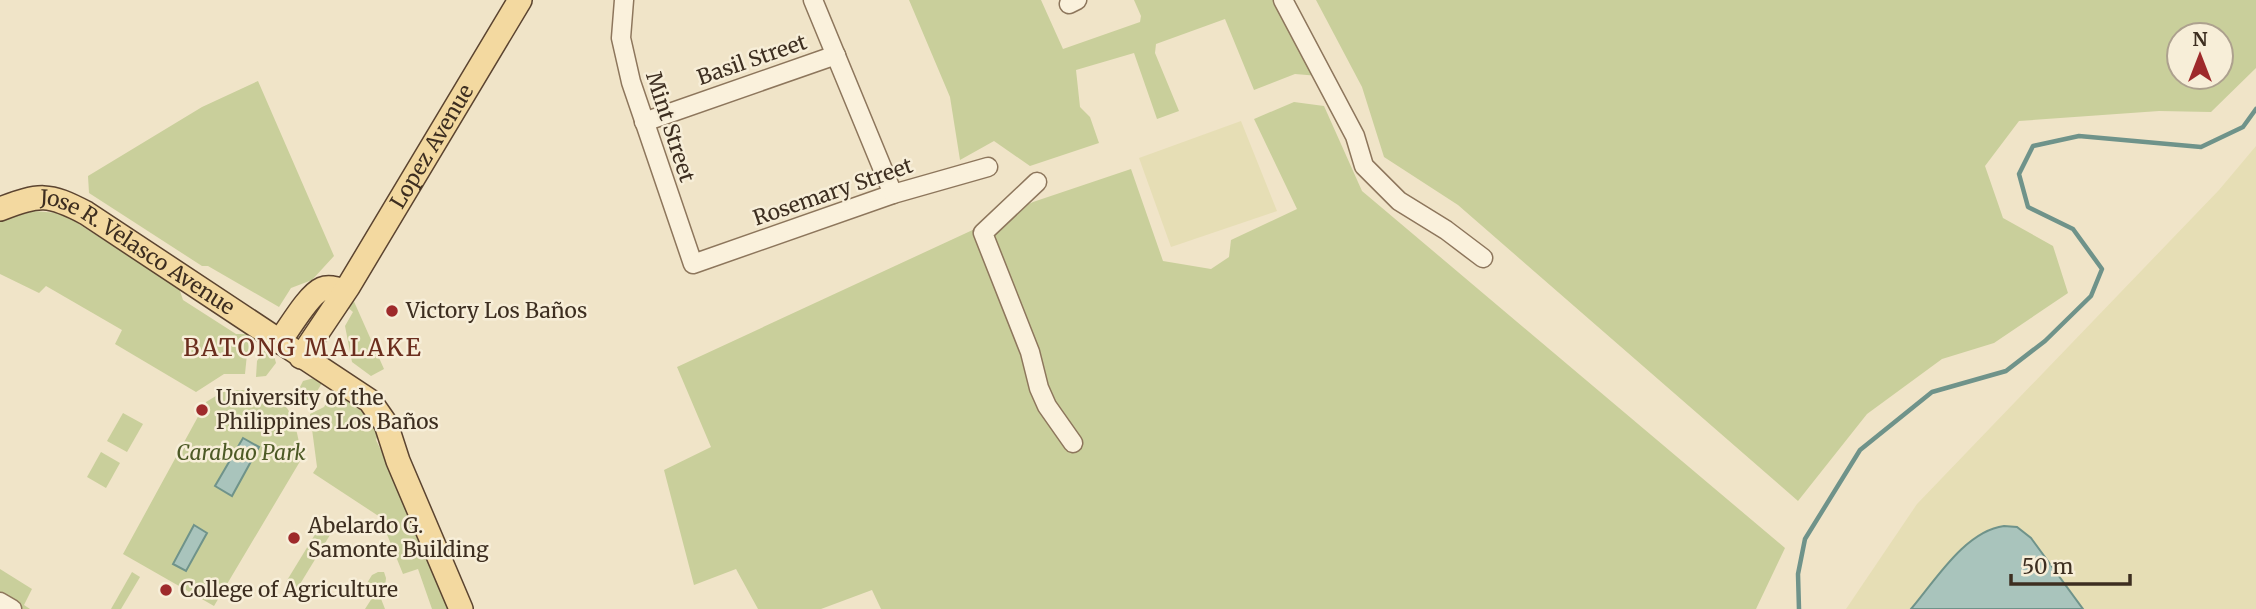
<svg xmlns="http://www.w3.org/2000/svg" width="2256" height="609" viewBox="0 0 2256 609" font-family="Merriweather,serif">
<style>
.farmland{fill:#e6deb5}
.green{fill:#c9cf9b;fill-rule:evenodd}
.water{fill:#a9c4bc;stroke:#6f938a;stroke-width:2}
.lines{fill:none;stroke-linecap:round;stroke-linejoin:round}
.stream{stroke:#6f938a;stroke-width:4.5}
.minor-casing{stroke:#8d765c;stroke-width:21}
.major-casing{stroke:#5b4430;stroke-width:26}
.minor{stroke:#faf1dc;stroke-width:18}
.major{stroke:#f3d9a0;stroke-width:23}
.poi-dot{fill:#9e2a2b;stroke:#f7eed8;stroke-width:2.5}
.labels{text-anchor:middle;stroke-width:5;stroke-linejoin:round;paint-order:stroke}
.street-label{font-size:21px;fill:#3d2e20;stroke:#f7eed8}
.poi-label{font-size:21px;fill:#3d2e20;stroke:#f7eed8;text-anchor:start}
.park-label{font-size:21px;font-style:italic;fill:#4d5a26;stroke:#f7eed8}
.quarter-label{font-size:24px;letter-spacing:2px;fill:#6b2e1e;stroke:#f7eed8}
</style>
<rect width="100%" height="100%" fill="#f0e4c8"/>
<g class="farmland">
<polygon points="1241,121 1277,211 1171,247 1139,158"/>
<polygon points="2256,146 2256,609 1846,609 1917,504 2219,190"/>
</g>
<g class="green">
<polygon points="909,0 1041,0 1063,49 1140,22 1141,16 1134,0 1281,0 1319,76 1295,74 1254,90 1225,19 1156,44 1155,53 1179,111 1157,119 1134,53 1076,70 1080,107 1090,117 1099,143 1030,166 994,141 960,160 950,97"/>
<path d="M1316,0H2256V68L2211,112L2159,111L2019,121L1985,166L2003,218L2053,246L2068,293L1994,343L1942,359L1867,414L1798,501L1458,205L1384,157L1362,87ZM2179,35H2221V77H2179Z"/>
<polygon points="258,81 334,256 312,280 291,288 279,307 208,266 202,266 89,193 88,176 202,107"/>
<polygon points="1294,102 1324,106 1362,191 1785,548 1756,609 881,609 872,590 821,609 758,609 736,569 694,585 664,470 711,447 677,367 1033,202 1131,169 1163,261 1211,269 1229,257 1231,240 1297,209 1254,119"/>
<polygon points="34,211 57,213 71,219 179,288 183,300 236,334 248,334 256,339 247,354 245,374 224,374 196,392 115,344 122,330 46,286 39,293 0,274 0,221"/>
<polygon points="352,297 384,369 371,376 352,362 345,326 353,312 346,306"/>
<polygon points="266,348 273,352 276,363 266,376 256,377 257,361"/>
<polygon points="314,378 322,383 313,398 299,403 297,393 303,381"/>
<path d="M241,390C292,393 294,415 302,458L214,606L123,554L206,402L224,391Z"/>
<polygon points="333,392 365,413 379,433 376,440 457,609 432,609 418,569 403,574 380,517 313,473 317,467 310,414 324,407"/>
<polygon points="123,413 143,424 127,452 107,441"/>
<polygon points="101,452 120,463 106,488 87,477"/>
<polygon points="322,523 333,530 297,589 286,582"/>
<polygon points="0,569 32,589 24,605 30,609 23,609 0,596"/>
<polygon points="132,572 140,577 121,609 111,609"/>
<polygon points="378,572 384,572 386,578 385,588 378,591 385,609 365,609 374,595 364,588 372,575"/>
</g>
<g class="water">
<polygon points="243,438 259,447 232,496 215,486"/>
<polygon points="194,525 207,533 186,571 173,564"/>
<path d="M2004,526L2017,527L2031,538L2083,609H1911C1935,581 1965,531 2004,526Z"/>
</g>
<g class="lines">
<polyline class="stream" points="1799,609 1798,574 1805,539 1860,450 1932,392 2006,371 2045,341 2091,296 2102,269 2073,229 2028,207 2019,174 2033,146 2079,136 2201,147 2243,127 2256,109"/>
<g class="minor-casing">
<g id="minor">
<polyline points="624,0 621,38 631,82 693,264 893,194 988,167"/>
<polyline points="813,0 893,194"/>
<polyline points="1283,0 1355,136 1364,166 1399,201 1446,230 1483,258"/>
<polyline points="1069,4 1077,0"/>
<polyline points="644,122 836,55"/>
<polyline points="1037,182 983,233 1030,352 1039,388 1047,406 1073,443"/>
<polyline points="0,602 12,609"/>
</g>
</g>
<g class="major-casing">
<g id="major">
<path id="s1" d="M0,209C40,194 48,193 86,213L370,401L386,424L398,461L461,609"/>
<path d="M279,342C289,329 308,295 322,289C329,286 337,289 344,291"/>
<path id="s2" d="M301,357L348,287L520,0"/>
</g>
</g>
<use href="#minor" class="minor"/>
<use href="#major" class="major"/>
</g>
<g class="poi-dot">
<circle cx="392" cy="311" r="7"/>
<circle cx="202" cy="410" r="7"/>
<circle cx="294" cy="538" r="7"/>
<circle cx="166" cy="590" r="7"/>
</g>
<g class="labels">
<g class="street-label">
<text transform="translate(752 60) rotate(-19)" y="7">Basil Street</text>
<text transform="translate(670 127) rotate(72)" y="7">Mint Street</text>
<text dy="7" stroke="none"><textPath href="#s2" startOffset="248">Lopez Avenue</textPath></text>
<text transform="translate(833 192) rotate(-19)" y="7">Rosemary Street</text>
<text dy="7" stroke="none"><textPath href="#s1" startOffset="154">Jose R. Velasco Avenue</textPath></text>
</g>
<g class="poi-label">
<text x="406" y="318">Victory Los Baños</text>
<text x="216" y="405">University of the<tspan x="216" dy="24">Philippines Los Baños</tspan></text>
<text x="308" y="533">Abelardo G.<tspan x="308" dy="24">Samonte Building</tspan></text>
<text x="180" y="597">College of Agriculture</text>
</g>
<g class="park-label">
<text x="241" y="460">Carabao Park</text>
</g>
<g class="quarter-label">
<text x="303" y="356">BATONG MALAKE</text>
</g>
</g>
<g transform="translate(2200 56)"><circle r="33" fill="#f7eed8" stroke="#ada18e" stroke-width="2"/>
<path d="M0-5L12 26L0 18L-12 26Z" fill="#9e2a2b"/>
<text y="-10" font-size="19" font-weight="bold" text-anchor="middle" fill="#3d2e20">N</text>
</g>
<path d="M2011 574v10h119v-10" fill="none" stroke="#3d2e20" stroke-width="3.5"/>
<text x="2022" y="574" font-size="21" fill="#3d2e20" stroke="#f7eed8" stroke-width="5" paint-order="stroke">50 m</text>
</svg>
